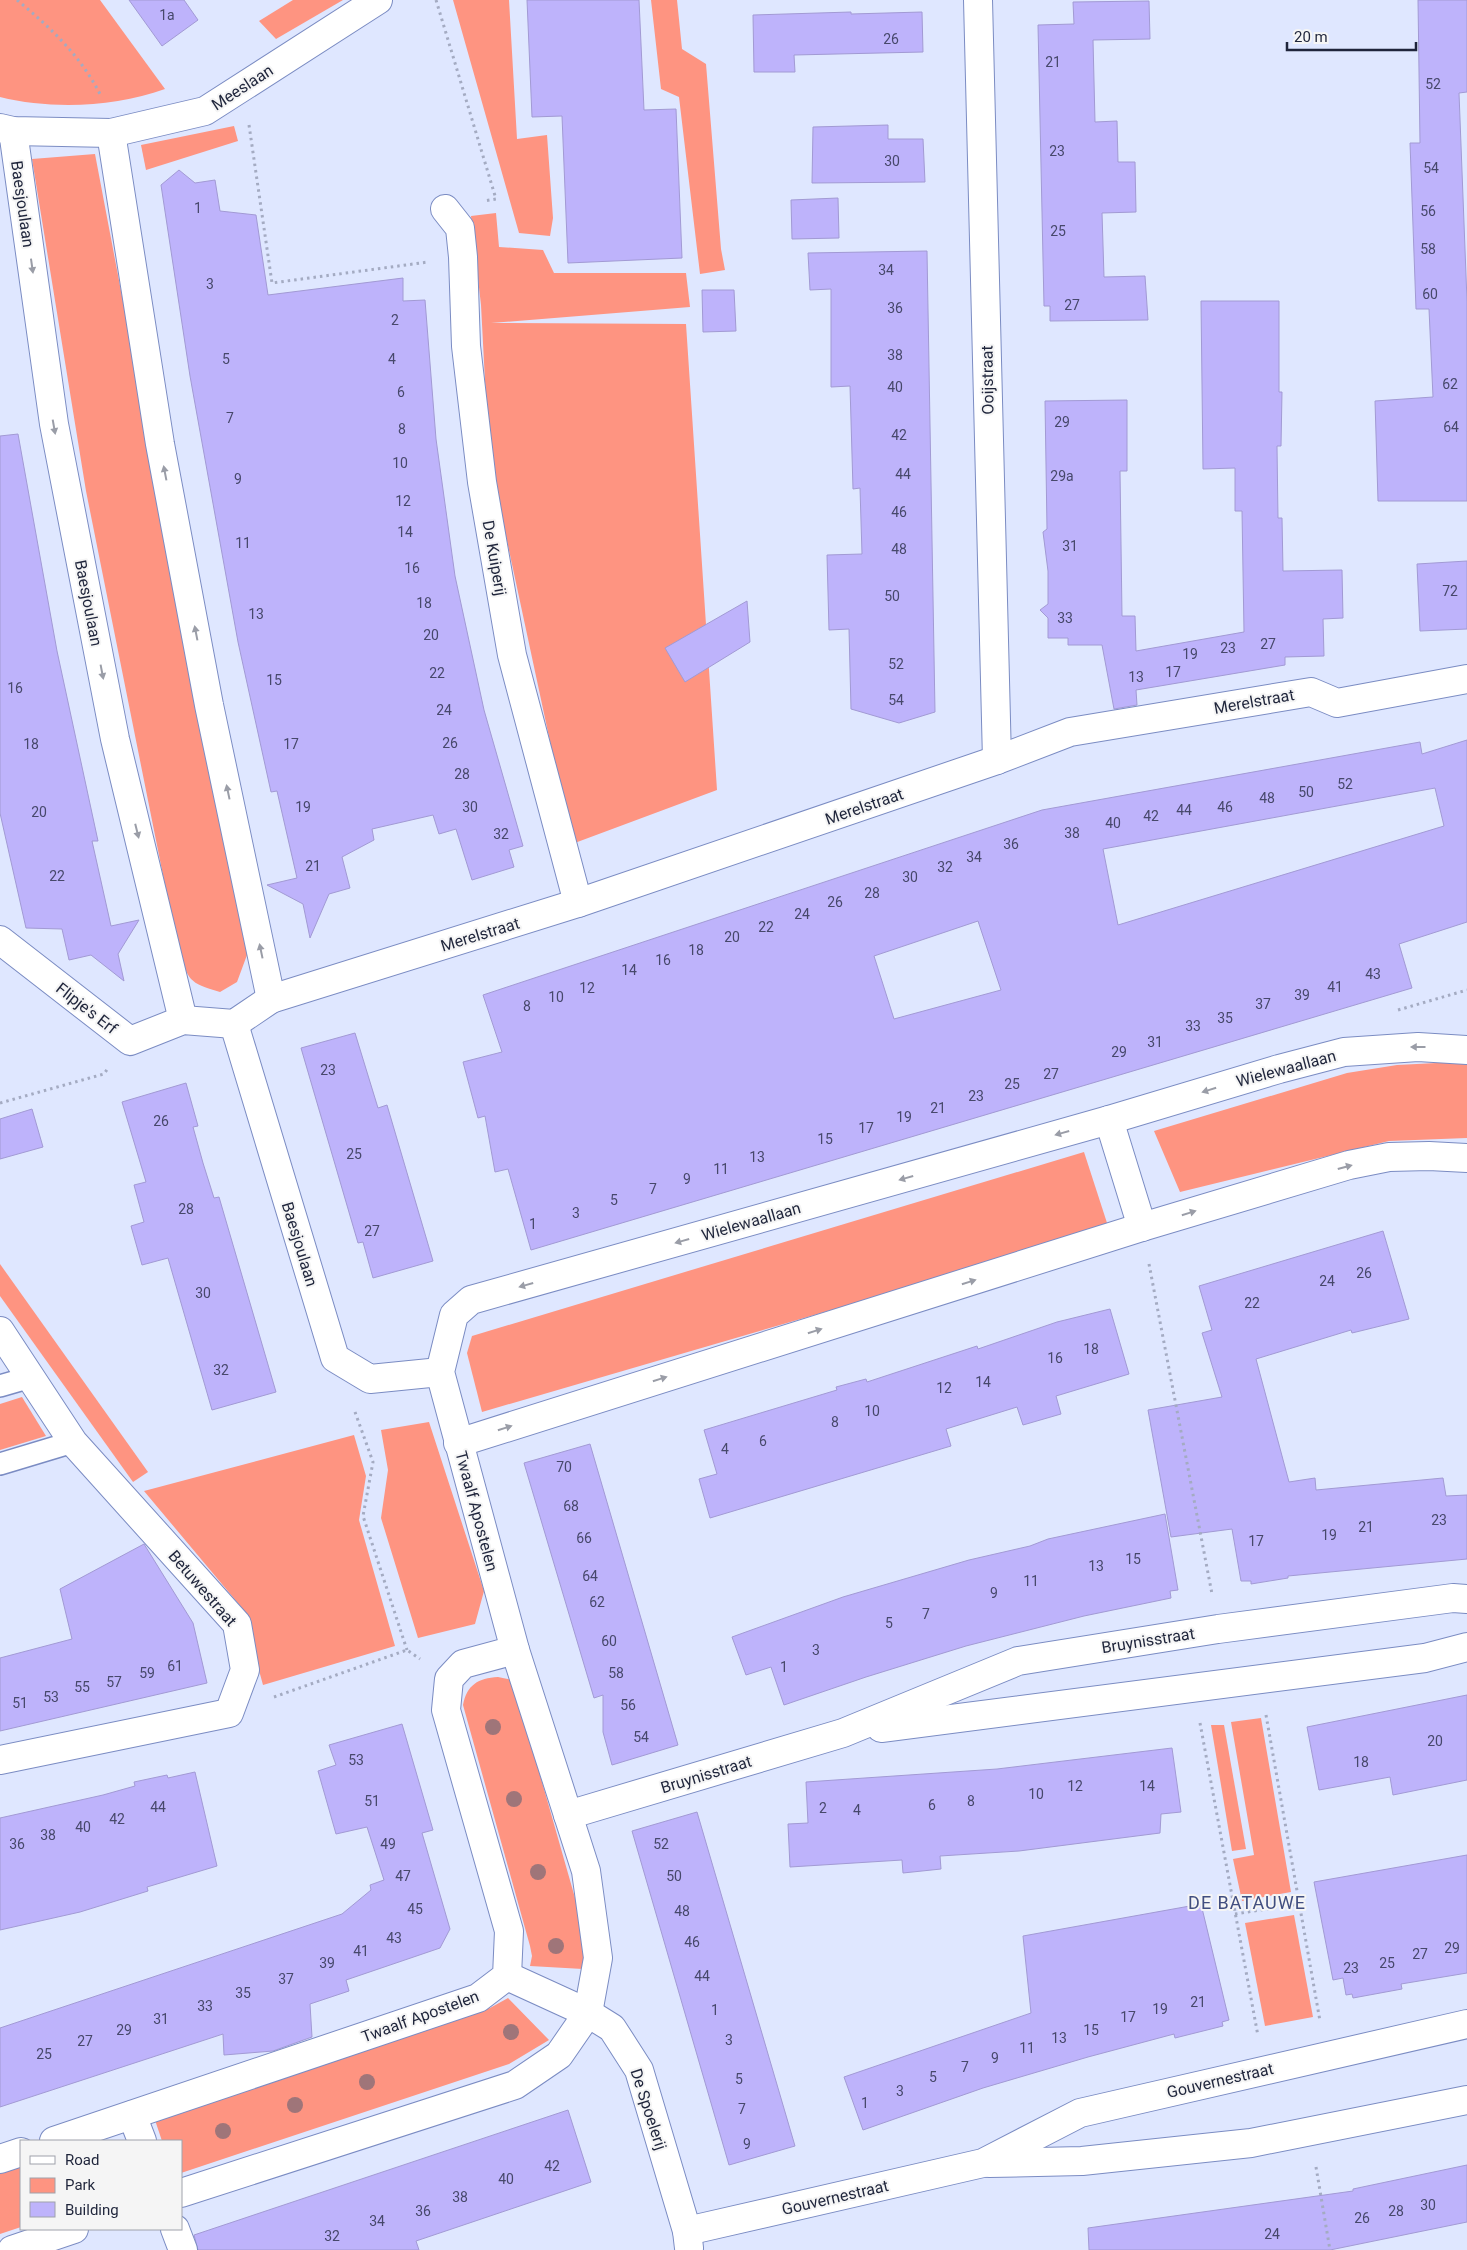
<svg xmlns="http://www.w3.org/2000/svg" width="1467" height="2250" viewBox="0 0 1467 2250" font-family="Roboto,sans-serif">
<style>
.green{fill:#fe9481}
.building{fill:#beb3fb;stroke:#a29ad4;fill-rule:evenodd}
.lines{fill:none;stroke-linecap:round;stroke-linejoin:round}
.service-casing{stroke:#7b8cc3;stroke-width:24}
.pedestrian-casing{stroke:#7b8cc3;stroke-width:30}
.minor-casing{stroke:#7b8cc3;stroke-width:30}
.path{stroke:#a4abc2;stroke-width:3;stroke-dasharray:2.5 4;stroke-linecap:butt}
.service{stroke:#fff;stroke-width:21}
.pedestrian{stroke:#fff;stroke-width:28}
.minor{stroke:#fff;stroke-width:28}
.tree{fill:#9f7579}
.oneway{fill:#9a9da7}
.labels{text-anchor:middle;stroke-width:4;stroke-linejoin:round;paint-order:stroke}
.number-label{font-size:14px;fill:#47486b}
.street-label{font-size:16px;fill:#1f253b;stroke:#f5f5f5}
.neighbourhood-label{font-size:18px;letter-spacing:1px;fill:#414e80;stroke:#f5f5f5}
</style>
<rect width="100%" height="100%" fill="#dfe7ff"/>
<g class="green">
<path d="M0,0H100L165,89C114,107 53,110 0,97Z"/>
<polygon points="293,0 343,0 276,39 259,21"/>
<polygon points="453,0 509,0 517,139 547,135 553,218 550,236 519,233"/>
<polygon points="651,0 677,0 682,49 706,64 721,249 725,270 700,274 679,97 661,89"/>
<polygon points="234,126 238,141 146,170 141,145"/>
<path d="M95,154L247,955L237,982L220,992C188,983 189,980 178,950L86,491L32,159Z"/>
<polygon points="496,213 499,247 543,250 554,273 686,273 690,307 491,323 686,324 717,790 572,844 489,457 481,305 471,216"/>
<polygon points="1456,1062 1467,1065 1467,1138 1389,1141 1180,1192 1154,1131 1347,1073 1397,1065"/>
<polygon points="1084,1152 1108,1226 958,1273 482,1412 467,1353 472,1336"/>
<polygon points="0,1264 148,1472 133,1482 0,1296"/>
<polygon points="22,1397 46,1436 0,1450 0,1404"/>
<polygon points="429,1422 484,1591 475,1624 418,1638 381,1518 388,1470 381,1430"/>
<polygon points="354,1435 366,1476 359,1520 395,1646 263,1685 242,1608 144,1491"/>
<path d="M498,1677L513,1680L581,1919L584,1936L583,1969L530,1966L532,1956L530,1946L463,1705C467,1685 478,1678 498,1677Z"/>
<polygon points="1261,1718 1291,1892 1242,1901 1233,1859 1254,1855 1231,1722"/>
<polygon points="1211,1725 1224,1725 1246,1849 1232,1851"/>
<polygon points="1294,1915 1313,2017 1265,2026 1245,1923"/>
<polygon points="508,1998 549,2040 509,2064 181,2173 181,2141 162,2141 155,2120 490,2008"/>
<polygon points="21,2165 21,2227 0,2234 0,2172"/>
</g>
<g class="building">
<polygon points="129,0 184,0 198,20 162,46"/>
<polygon points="527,0 639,0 644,110 676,109 682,258 568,263 562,116 532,117"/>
<polygon points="1418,0 1467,0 1467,92 1459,93 1467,301 1467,501 1378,501 1375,401 1433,397 1429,309 1416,309 1410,143 1420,143"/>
<polygon points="1149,1 1150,39 1093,40 1095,122 1117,121 1118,162 1135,162 1136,212 1102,213 1104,277 1145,276 1148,320 1050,321 1050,306 1044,306 1038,25 1074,24 1073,2"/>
<polygon points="851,12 851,14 922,12 923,52 794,55 795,72 754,72 753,15"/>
<polygon points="888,125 888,139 923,139 925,182 812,183 813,127"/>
<polygon points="179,170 195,183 215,180 220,211 256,215 268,295 403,278 403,301 425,300 436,439 455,576 484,710 523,846 509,850 514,867 472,880 456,829 439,834 433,815 372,829 374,840 342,857 350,888 329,894 310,938 303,904 267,885 297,878 277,791 271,792 238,642 190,376 161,185"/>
<polygon points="838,198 839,238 792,239 791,200"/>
<polygon points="927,251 935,712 899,723 851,709 849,629 829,630 827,555 862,554 860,488 853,489 850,386 831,387 831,289 810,290 808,253"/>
<polygon points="702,290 734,290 736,331 703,332"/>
<polygon points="1201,301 1279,301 1279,392 1282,392 1281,446 1277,446 1278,518 1282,518 1283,571 1342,570 1343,618 1323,619 1324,656 1285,657 1285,665 1136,690 1137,705 1114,709 1102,645 1068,645 1068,638 1048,638 1048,618 1040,610 1048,604 1048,571 1043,532 1047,529 1045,401 1127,400 1127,471 1120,471 1122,616 1135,616 1136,651 1244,632 1242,511 1235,511 1235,468 1203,469"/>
<polygon points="18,434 57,651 98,841 92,841 111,926 139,920 118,954 124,981 91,955 69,960 62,929 26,928 0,813 0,436"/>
<polygon points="1467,561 1467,629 1420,631 1417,564"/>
<polygon points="747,601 750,642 685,682 665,648"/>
<path d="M1467,740V922L1399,944L1412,988L531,1250L508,1169L495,1172L485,1116L478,1118L463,1062L502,1052L483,995L1042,810L1420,742L1422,754ZM1435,788L1444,826L1118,925L1103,849ZM978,921L1001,990L894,1019L874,956Z"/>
<polygon points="355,1033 378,1108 387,1105 433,1261 373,1278 363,1242 358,1243 301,1048"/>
<polygon points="186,1083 198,1126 193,1127 203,1163 214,1198 219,1197 276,1392 212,1410 168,1258 142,1265 131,1226 144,1222 134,1185 146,1182 122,1102"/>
<polygon points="32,1109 43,1147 0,1159 0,1119"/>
<polygon points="1383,1231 1409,1319 1352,1333 1351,1330 1256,1359 1289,1482 1315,1478 1316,1490 1443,1478 1446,1496 1467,1495 1467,1559 1288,1576 1288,1578 1251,1584 1251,1581 1241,1581 1232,1529 1171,1537 1148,1410 1222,1397 1202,1333 1212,1330 1199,1286"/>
<polygon points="1110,1309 1129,1374 1056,1396 1061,1414 1023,1425 1017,1407 946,1429 951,1446 710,1518 699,1479 717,1474 704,1430 837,1390 836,1387 866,1379 867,1382 977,1346 978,1349 1057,1322"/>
<polygon points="590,1444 678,1745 612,1765 603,1732 603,1695 594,1698 524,1463"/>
<polygon points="1165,1514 1178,1590 1170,1591 1171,1598 1084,1616 966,1646 866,1677 784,1705 771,1667 746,1675 732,1637 843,1597 969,1560 1030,1546 1048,1539"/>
<polygon points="144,1544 193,1623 207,1683 0,1731 0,1658 72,1639 60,1589"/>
<polygon points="1467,1695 1467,1780 1393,1795 1390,1777 1319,1790 1307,1727"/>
<polygon points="402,1724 433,1830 422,1833 450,1929 440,1948 346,1980 349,1991 310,2004 312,2037 273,2051 224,2055 223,2034 0,2107 0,2028 342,1914 371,1890 370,1885 384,1880 367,1827 336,1834 318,1771 336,1765 329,1745"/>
<polygon points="1172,1748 1181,1812 1161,1814 1160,1833 1019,1851 940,1856 941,1869 903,1873 902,1860 790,1867 788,1824 808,1823 806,1782 997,1769"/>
<polygon points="195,1772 217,1866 147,1887 148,1891 80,1912 0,1930 0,1818 103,1795 135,1786 134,1782 167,1775 168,1778"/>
<polygon points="697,1812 795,2146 729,2165 632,1831"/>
<polygon points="1467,1855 1467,1973 1401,1984 1402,1989 1353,1998 1352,1994 1346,1995 1343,1978 1333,1980 1314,1882"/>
<polygon points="1201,1904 1229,2020 1222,2022 1223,2026 1175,2038 1174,2034 1088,2057 983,2088 863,2130 844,2077 1031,2013 1023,1936"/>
<polygon points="568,2110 591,2182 416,2241 419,2250 198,2250 194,2235"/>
<polygon points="1467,2165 1467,2222 1330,2250 1089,2250 1088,2228 1353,2191 1353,2189"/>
</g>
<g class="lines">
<g class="service-casing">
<g id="service">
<polyline points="0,1386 31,1377"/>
<polyline points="0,1464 73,1442"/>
</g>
</g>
<g class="pedestrian-casing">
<polyline id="pedestrian" points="445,209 460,228 463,257 466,346 482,482 512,655 578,903"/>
</g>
<g class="minor-casing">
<g id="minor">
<polyline points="978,0 997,760"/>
<polyline points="0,128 13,131 111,133 205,111 378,0"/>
<polyline points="13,131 54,424 115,739 183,1020"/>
<polyline points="111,133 160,444 209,705 271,999"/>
<polyline points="0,940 130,1041 183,1020 234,1024 271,999 578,903 997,760 1070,732 1311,692 1337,703 1467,679"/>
<polyline points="234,1024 335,1358 370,1379 440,1372"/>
<polyline points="1109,1120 1142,1227"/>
<polyline points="0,1331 73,1442 237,1624 245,1670 229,1713 0,1760"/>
<polyline points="458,1443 1142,1227 1349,1165 1389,1157 1429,1156 1467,1158"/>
<polyline points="881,1728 1425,1658 1467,1647"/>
<polyline points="568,1815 843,1733 1018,1661 1218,1629 1453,1598 1467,1599"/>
<polyline points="507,1976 588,2013 612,2028 639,2070 687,2231 689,2248"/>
<polyline points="132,2115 142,2141"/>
<polyline points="54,2141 478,1998 507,1976 509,1931 446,1710 449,1679 463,1664 515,1650"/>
<polyline points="0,2159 21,2152"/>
<polyline points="989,2163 1082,2161 1251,2143 1467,2100"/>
<polyline points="181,2193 515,2085 559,2055 588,2013 598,1958 586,1871 515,1650 440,1372 454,1315 471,1300 1109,1120 1279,1069 1344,1052 1418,1047 1467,1050"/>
<polyline points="175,2229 183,2250"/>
<polyline points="687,2231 983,2163 1080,2113 1467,2024"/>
<polyline points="12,2250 74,2229"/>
</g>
</g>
<g class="path">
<path d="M17,0C51,28 81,56 101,96"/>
<polyline points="436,0 496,199 484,201"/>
<polyline points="249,125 272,283 428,262"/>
<polyline points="1398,1010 1467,990"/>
<polyline points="0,1103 104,1074 108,1068"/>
<polyline points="1149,1264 1212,1594"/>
<polyline points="355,1412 373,1462 363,1516 407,1650"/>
<polyline points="274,1697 407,1650 420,1659"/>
<polyline points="1266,1715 1320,2021"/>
<polyline points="1200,1723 1258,2036"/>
<polyline points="1235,1914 1299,1904"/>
<polyline points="1316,2167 1330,2250"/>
</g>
<use href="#service" class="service"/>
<use href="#pedestrian" class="pedestrian"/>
<use href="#minor" class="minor"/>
</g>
<g class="tree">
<circle cx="493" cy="1727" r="8"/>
<circle cx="514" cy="1799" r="8"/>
<circle cx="538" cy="1872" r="8"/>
<circle cx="556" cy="1946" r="8"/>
<circle cx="511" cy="2032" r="8"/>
<circle cx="367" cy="2082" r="8"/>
<circle cx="295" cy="2105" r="8"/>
<circle cx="223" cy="2131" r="8"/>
</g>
<defs><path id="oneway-solid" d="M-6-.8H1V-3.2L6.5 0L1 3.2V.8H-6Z" transform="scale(1.25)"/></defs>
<g class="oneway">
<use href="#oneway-solid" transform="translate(32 266) rotate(82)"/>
<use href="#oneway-solid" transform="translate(54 427) rotate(80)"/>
<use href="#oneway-solid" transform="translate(165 473) rotate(-101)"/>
<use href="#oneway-solid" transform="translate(196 633) rotate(-101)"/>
<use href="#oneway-solid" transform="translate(102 672) rotate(79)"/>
<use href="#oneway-solid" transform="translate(228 792) rotate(-102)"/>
<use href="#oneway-solid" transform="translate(137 831) rotate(76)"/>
<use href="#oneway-solid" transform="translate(261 951) rotate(-102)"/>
<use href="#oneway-solid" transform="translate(1418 1047) rotate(180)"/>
<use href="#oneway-solid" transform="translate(1209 1090) rotate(163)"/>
<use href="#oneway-solid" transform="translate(1062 1133) rotate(164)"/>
<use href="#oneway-solid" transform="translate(1345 1167) rotate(-15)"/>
<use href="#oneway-solid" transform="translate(906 1178) rotate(164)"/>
<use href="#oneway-solid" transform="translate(1189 1213) rotate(-17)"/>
<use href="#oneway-solid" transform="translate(682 1241) rotate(164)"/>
<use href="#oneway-solid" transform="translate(969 1282) rotate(-18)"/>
<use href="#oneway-solid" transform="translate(526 1285) rotate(164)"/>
<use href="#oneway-solid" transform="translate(815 1331) rotate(-18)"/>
<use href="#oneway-solid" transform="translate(660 1379) rotate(-18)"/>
<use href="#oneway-solid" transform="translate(505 1428) rotate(-18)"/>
</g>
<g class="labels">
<g class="number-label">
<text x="167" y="20">1a</text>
<text x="891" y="44">26</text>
<text x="1053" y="67">21</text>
<text x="1433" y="89">52</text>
<text x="1057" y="156">23</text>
<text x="892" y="166">30</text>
<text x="1431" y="173">54</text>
<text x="198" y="213">1</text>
<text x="1428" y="216">56</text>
<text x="1058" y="236">25</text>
<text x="1428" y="254">58</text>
<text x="886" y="275">34</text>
<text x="210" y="289">3</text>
<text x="1430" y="299">60</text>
<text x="1072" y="310">27</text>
<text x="895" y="313">36</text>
<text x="395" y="325">2</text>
<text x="895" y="360">38</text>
<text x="226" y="364">5</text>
<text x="392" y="364">4</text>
<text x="1450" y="389">62</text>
<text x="895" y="392">40</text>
<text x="401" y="397">6</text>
<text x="230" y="423">7</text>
<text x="1062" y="427">29</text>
<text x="1451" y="432">64</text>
<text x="402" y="434">8</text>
<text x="899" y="440">42</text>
<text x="400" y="468">10</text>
<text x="903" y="479">44</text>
<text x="1062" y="481">29a</text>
<text x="238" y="484">9</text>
<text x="403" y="506">12</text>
<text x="899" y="517">46</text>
<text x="405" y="537">14</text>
<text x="243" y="548">11</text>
<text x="1070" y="551">31</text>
<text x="899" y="554">48</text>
<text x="412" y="573">16</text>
<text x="1450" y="596">72</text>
<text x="892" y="601">50</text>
<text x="424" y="608">18</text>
<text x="256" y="619">13</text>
<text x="1065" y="623">33</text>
<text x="431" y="640">20</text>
<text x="1268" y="649">27</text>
<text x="1228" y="653">23</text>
<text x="1190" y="659">19</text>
<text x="896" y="669">52</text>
<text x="1173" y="677">17</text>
<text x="437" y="678">22</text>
<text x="1136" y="682">13</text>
<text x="274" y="685">15</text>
<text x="15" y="693">16</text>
<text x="896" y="705">54</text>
<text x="444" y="715">24</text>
<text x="450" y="748">26</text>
<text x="31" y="749">18</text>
<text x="291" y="749">17</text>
<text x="462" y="779">28</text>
<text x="1345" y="789">52</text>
<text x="1306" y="797">50</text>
<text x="1267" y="803">48</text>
<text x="303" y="812">19</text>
<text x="470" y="812">30</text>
<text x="1225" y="812">46</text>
<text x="1184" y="815">44</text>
<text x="39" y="817">20</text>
<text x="1151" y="821">42</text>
<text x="1113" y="828">40</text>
<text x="1072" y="838">38</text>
<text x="501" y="839">32</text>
<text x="1011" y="849">36</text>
<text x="974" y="862">34</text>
<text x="313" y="871">21</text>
<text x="945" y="872">32</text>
<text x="57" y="881">22</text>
<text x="910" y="882">30</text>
<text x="872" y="898">28</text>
<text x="835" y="907">26</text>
<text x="802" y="919">24</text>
<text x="766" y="932">22</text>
<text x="732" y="942">20</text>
<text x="696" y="955">18</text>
<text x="663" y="965">16</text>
<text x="629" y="975">14</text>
<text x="1373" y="979">43</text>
<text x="1335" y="992">41</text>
<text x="587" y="993">12</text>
<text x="1302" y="1000">39</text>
<text x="556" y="1002">10</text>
<text x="1263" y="1009">37</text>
<text x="527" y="1011">8</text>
<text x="1225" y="1023">35</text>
<text x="1193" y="1031">33</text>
<text x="1155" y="1047">31</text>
<text x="1119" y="1057">29</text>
<text x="328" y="1075">23</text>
<text x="1051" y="1079">27</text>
<text x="1012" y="1089">25</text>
<text x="976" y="1101">23</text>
<text x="938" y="1113">21</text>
<text x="904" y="1122">19</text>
<text x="161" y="1126">26</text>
<text x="866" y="1133">17</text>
<text x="825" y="1144">15</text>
<text x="354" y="1159">25</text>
<text x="757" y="1162">13</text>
<text x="721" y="1174">11</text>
<text x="687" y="1184">9</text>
<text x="653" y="1194">7</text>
<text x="614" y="1205">5</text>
<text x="186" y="1214">28</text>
<text x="576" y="1218">3</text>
<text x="533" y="1229">1</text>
<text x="372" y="1236">27</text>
<text x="1364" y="1278">26</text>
<text x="1327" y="1286">24</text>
<text x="203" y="1298">30</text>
<text x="1252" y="1308">22</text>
<text x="1091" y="1354">18</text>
<text x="1055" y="1363">16</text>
<text x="221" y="1375">32</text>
<text x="983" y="1387">14</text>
<text x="944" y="1393">12</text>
<text x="872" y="1416">10</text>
<text x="835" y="1427">8</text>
<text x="763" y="1446">6</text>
<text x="725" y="1454">4</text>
<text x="564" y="1472">70</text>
<text x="571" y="1511">68</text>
<text x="1439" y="1525">23</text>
<text x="1366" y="1532">21</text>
<text x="1329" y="1540">19</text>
<text x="584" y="1543">66</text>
<text x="1256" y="1546">17</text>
<text x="1133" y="1564">15</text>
<text x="1096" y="1571">13</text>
<text x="590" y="1581">64</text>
<text x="1031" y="1586">11</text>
<text x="994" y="1598">9</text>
<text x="597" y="1607">62</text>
<text x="926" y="1619">7</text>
<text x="889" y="1628">5</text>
<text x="609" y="1646">60</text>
<text x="816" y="1655">3</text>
<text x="175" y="1671">61</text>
<text x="784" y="1672">1</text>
<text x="147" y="1678">59</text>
<text x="616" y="1678">58</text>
<text x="114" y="1687">57</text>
<text x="82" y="1692">55</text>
<text x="51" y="1702">53</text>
<text x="20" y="1708">51</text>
<text x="628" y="1710">56</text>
<text x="641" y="1742">54</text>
<text x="1435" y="1746">20</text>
<text x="356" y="1765">53</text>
<text x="1361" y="1767">18</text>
<text x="1075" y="1791">12</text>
<text x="1147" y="1791">14</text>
<text x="1036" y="1799">10</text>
<text x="372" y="1806">51</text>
<text x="971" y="1806">8</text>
<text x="932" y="1810">6</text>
<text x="158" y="1812">44</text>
<text x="823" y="1813">2</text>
<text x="857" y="1815">4</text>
<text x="117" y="1824">42</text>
<text x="83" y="1832">40</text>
<text x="48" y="1840">38</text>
<text x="17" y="1849">36</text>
<text x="388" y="1849">49</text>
<text x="661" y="1849">52</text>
<text x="403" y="1881">47</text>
<text x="674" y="1881">50</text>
<text x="415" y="1914">45</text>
<text x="682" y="1916">48</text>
<text x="394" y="1943">43</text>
<text x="692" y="1947">46</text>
<text x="1452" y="1953">29</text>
<text x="361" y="1956">41</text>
<text x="1420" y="1959">27</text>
<text x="327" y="1968">39</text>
<text x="1387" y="1968">25</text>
<text x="1351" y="1973">23</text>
<text x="702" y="1981">44</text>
<text x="286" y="1984">37</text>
<text x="243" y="1998">35</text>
<text x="1198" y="2007">21</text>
<text x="205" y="2011">33</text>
<text x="1160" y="2014">19</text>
<text x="715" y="2015">1</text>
<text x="1128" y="2022">17</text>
<text x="161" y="2024">31</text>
<text x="124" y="2035">29</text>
<text x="1091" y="2035">15</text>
<text x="1059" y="2043">13</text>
<text x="729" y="2045">3</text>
<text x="85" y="2046">27</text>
<text x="1027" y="2053">11</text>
<text x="44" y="2059">25</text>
<text x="995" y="2063">9</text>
<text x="965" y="2072">7</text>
<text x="933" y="2082">5</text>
<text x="739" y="2084">5</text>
<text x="900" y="2096">3</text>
<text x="865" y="2108">1</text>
<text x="742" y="2114">7</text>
<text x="747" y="2149">9</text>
<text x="552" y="2171">42</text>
<text x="506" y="2184">40</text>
<text x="460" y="2202">38</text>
<text x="1428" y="2210">30</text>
<text x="423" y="2216">36</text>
<text x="1396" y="2216">28</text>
<text x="1362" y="2223">26</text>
<text x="377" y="2226">34</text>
<text x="1272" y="2239">24</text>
<text x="332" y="2241">32</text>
</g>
<g class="street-label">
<text transform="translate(242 87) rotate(-33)" y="6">Meeslaan</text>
<text transform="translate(23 204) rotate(82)" y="6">Baesjoulaan</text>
<text transform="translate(987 380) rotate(-91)" y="6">Ooijstraat</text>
<text transform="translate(495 558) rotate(80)" y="6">De Kuiperij</text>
<text transform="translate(89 603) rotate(79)" y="6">Baesjoulaan</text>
<text transform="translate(1254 701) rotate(-10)" y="6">Merelstraat</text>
<text transform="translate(864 806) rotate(-19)" y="6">Merelstraat</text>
<text transform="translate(480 934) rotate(-17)" y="6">Merelstraat</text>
<text transform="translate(87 1008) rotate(38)" y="6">Flipje's Erf</text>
<text transform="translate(1286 1068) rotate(-15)" y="6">Wielewaallaan</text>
<text transform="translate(751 1221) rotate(-16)" y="6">Wielewaallaan</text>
<text transform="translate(300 1244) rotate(73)" y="6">Baesjoulaan</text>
<text transform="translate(477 1511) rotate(75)" y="6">Twaalf Apostelen</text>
<text transform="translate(203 1588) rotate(49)" y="6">Betuwestraat</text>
<text transform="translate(1148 1640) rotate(-9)" y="6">Bruynisstraat</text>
<text transform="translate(706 1774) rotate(-17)" y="6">Bruynisstraat</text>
<text transform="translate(420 2016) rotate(-20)" y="6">Twaalf Apostelen</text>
<text transform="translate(1220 2080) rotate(-13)" y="6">Gouvernestraat</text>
<text transform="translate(649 2109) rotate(72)" y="6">De Spoelerij</text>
<text transform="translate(835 2197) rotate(-13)" y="6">Gouvernestraat</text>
</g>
<g class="neighbourhood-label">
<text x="1247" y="1909">DE BATAUWE</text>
</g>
</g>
<rect x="20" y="2140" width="162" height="90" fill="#f5f5f5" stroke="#9fa2ab"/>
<rect x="30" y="2156" width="25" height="8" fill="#ffffff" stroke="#9fa2ab"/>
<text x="65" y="2165" font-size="15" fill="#1f253b">Road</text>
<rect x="30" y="2178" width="25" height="15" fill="#fe9481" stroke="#9fa2ab"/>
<text x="65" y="2190" font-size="15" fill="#1f253b">Park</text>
<rect x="30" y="2202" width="25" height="15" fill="#beb3fb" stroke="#9fa2ab"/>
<text x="65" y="2215" font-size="15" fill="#1f253b">Building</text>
<path d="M1287 42v8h129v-8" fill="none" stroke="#1f253b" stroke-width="2.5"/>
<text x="1294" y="42" font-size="15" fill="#1f253b" stroke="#f5f5f5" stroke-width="4" paint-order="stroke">20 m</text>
</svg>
